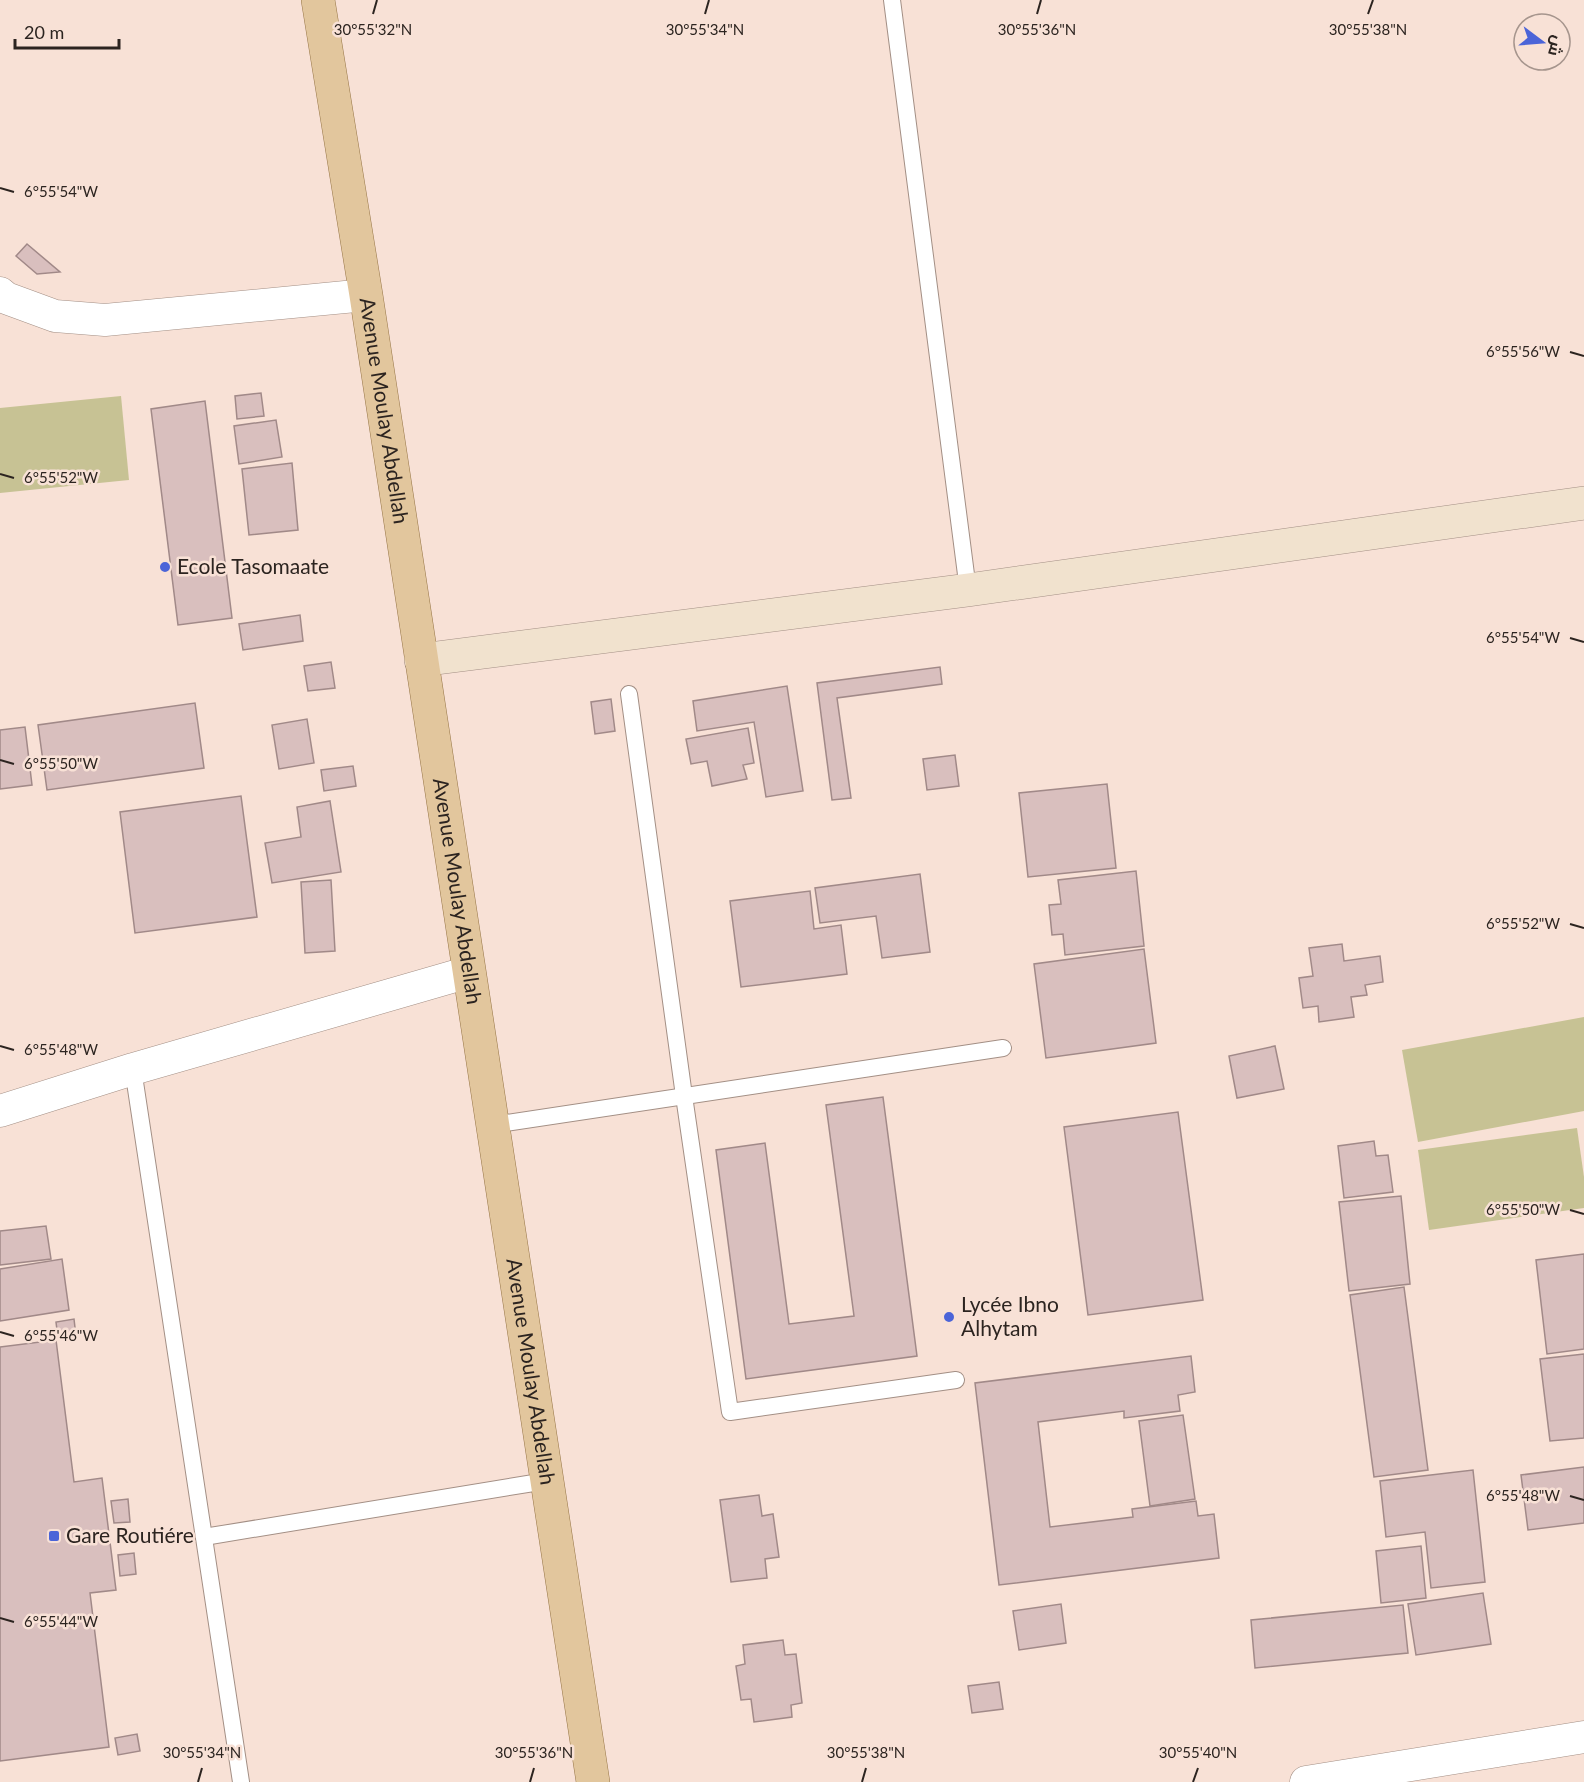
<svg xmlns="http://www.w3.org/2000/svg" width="1584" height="1782" viewBox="0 0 1584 1782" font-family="Lato,Cairo,sans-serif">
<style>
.green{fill:#c7c294}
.building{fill:#d9bfbe;stroke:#a18988;stroke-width:1.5}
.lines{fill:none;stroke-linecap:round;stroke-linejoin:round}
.lane-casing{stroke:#a38f85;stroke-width:18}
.street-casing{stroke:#a38f85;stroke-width:33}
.secondary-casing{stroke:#a38f85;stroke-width:34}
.primary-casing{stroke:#967547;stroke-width:34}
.lane{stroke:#fff;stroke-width:16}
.street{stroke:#fff;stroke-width:32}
.secondary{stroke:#f1e2ce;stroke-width:33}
.primary{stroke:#e2c69d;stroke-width:33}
.ticks{fill:none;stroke:#2c2420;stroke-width:2}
.poi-dot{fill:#4b64d8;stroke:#f8e1d6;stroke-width:2}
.labels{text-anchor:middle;stroke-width:5;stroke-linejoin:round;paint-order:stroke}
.street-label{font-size:21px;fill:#2c2420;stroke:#f8e1d6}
.poi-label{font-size:21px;fill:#2c2420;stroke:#f8e1d6;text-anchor:start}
.ticks-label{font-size:15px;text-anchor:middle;fill:#2c2420;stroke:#f8e1d6;stroke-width:5;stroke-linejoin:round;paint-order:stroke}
</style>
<rect width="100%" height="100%" fill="#f8e1d6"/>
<g class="green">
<polygon points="121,396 129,480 0,493 0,408"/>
<polygon points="1584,1017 1584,1111 1418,1142 1402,1050"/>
<polygon points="1577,1128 1584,1177 1584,1208 1429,1230 1418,1150"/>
</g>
<g class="building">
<polygon points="27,244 60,272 37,274 16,256"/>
<polygon points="261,393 264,416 237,419 235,396"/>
<polygon points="205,401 232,618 178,625 151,409"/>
<polygon points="276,420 282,457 239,464 234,426"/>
<polygon points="292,463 298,530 249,535 242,469"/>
<polygon points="300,615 303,641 243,650 239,624"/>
<polygon points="331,662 335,688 308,691 304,666"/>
<polygon points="940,667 942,684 837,698 851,798 832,800 817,683"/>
<polygon points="787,686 803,791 766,797 754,722 697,731 693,701"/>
<polygon points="611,699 615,731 595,734 591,702"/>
<polygon points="195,703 204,768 47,790 38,725"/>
<polygon points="307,719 314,763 279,769 272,725"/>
<polygon points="25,727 32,785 0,789 0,730"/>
<polygon points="748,728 754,763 743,765 747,779 712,786 707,761 691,764 686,739"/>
<polygon points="955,755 959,786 927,790 923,759"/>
<polygon points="353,766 356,786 324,791 321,770"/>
<polygon points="1107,784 1116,868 1028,877 1019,793"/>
<polygon points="241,796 257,917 135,933 120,812"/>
<polygon points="330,801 341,872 272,883 265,843 301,837 297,807"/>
<polygon points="1136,871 1144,946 1065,955 1063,934 1052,935 1049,905 1061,904 1058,880"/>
<polygon points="920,874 930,952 882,958 876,916 820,923 815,888"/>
<polygon points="331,880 335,951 305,953 301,882"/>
<polygon points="810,891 814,929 841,925 847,974 741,987 730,901"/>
<polygon points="1342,944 1344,961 1380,956 1383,982 1365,985 1367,995 1351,997 1354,1017 1319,1022 1318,1006 1303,1008 1299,978 1313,976 1309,948"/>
<polygon points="1144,949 1156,1043 1046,1058 1034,964"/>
<polygon points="1275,1046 1284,1089 1237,1098 1229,1056"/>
<polygon points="883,1097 917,1356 746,1379 716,1150 765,1143 789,1324 854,1316 826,1105"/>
<polygon points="1178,1112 1203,1300 1088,1315 1064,1127"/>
<polygon points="1374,1141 1376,1156 1388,1155 1393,1192 1344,1198 1338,1146"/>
<polygon points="1401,1196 1410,1284 1349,1291 1339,1202"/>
<polygon points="46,1226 51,1259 0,1265 0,1231"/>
<polygon points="1584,1254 1584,1349 1547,1354 1536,1260"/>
<polygon points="62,1259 69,1310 0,1321 0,1269"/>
<polygon points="1404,1287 1428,1470 1374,1477 1350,1295"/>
<polygon points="74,1319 76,1336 58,1338 56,1322"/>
<polygon points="56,1340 74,1482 102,1478 116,1590 90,1593 109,1747 0,1761 0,1347"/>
<polygon points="1584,1354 1584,1438 1550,1441 1540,1359"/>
<polygon points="1191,1356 1195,1392 1178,1395 1180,1411 1124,1418 1124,1411 1038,1422 1050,1527 1133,1517 1132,1509 1196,1501 1198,1516 1214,1514 1219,1558 999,1585 975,1383"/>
<polygon points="1183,1415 1195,1499 1150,1506 1139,1421"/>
<polygon points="1584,1467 1584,1523 1528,1530 1521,1475"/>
<polygon points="1473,1470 1485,1582 1431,1588 1425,1532 1386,1537 1380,1481"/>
<polygon points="759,1495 762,1516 773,1514 779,1557 765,1559 767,1578 731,1582 720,1500"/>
<polygon points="128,1499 130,1522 114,1523 111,1501"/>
<polygon points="1421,1546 1426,1598 1381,1603 1376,1551"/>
<polygon points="134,1553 136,1574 120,1576 118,1555"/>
<polygon points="1483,1593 1491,1644 1416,1655 1408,1604"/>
<polygon points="1061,1604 1066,1643 1019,1650 1013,1611"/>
<polygon points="1403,1605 1408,1653 1255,1668 1251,1620"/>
<polygon points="783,1640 785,1655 796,1654 802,1703 791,1705 792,1717 754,1722 751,1699 741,1700 736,1666 745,1664 743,1645"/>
<polygon points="999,1682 1003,1709 972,1713 968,1686"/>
<polygon points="137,1734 140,1751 118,1755 115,1738"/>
</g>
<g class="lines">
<g class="lane-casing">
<g id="lane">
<polyline points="892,0 968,590"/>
<polyline points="629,694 684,1096 730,1412 956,1380"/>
<polyline points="133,1069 241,1782"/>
<polyline points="493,1125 1003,1048"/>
<polyline points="204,1537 546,1481"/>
</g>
</g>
<g class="street-casing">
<g id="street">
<polyline points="0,293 6,298 55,316 105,320 366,295"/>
<polyline points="0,1111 133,1069 469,972"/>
<polyline points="1306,1782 1584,1737"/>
</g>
</g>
<g class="secondary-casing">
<polyline id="secondary" points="421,660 968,590 1584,503"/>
</g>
<g class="primary-casing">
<g id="primary">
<path id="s1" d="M318,0L366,295L593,1782"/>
</g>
</g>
<use href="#lane" class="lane"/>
<use href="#street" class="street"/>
<use href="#secondary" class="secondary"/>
<use href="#primary" class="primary"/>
</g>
<path class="ticks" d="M373,14L377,0M705,14L709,0M1037,14L1041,0M1368,14L1373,0M0,188L14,192M1570,352L1584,356M0,474L14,478M1570,638L1584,642M0,760L14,764M1570,924L1584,928M0,1046L14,1050M1570,1210L1584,1214M0,1332L14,1336M1570,1496L1584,1500M0,1618L14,1622M198,1782L202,1768M530,1782L534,1768M862,1782L866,1768M1193,1782L1198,1768"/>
<g class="poi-dot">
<circle cx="165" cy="567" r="6"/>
<circle cx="949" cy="1317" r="6"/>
<rect x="48" y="1530" width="12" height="12" rx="3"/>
</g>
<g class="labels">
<g class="street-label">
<text dy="7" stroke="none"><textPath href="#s1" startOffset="416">Avenue Moulay Abdellah</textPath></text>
<text dy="7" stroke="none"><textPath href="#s1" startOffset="902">Avenue Moulay Abdellah</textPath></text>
<text dy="7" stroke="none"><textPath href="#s1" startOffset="1388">Avenue Moulay Abdellah</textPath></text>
</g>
<g class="poi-label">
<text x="177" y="574">Ecole Tasomaate</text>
<text x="961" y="1312">Lycée Ibno<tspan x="961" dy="24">Alhytam</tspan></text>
<text x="66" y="1543">Gare Routiére</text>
</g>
</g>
<g class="ticks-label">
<text x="373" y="35">30°55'32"N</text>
<text x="705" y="35">30°55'34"N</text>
<text x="1037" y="35">30°55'36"N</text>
<text x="1368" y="35">30°55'38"N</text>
<text x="61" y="197">6°55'54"W</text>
<text x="1523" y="357">6°55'56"W</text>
<text x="61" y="483">6°55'52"W</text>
<text x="1523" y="643">6°55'54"W</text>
<text x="61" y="769">6°55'50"W</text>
<text x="1523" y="929">6°55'52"W</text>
<text x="61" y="1055">6°55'48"W</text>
<text x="1523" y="1215">6°55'50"W</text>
<text x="61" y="1341">6°55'46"W</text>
<text x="1523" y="1501">6°55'48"W</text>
<text x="61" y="1627">6°55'44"W</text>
<text x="202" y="1758">30°55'34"N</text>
<text x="534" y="1758">30°55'36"N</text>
<text x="866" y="1758">30°55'38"N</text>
<text x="1198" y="1758">30°55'40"N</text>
</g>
<g transform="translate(1542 42) rotate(106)"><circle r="28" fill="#f8e1d6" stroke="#a6958d" stroke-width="1.5"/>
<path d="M0-4.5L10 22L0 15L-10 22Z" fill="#4b64d8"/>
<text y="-9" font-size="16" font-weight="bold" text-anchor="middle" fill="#2c2420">ش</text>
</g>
<path d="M15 39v9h104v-9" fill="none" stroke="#2c2420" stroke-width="3"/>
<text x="24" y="39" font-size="18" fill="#2c2420" stroke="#f8e1d6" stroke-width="4.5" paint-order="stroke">20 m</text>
</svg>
